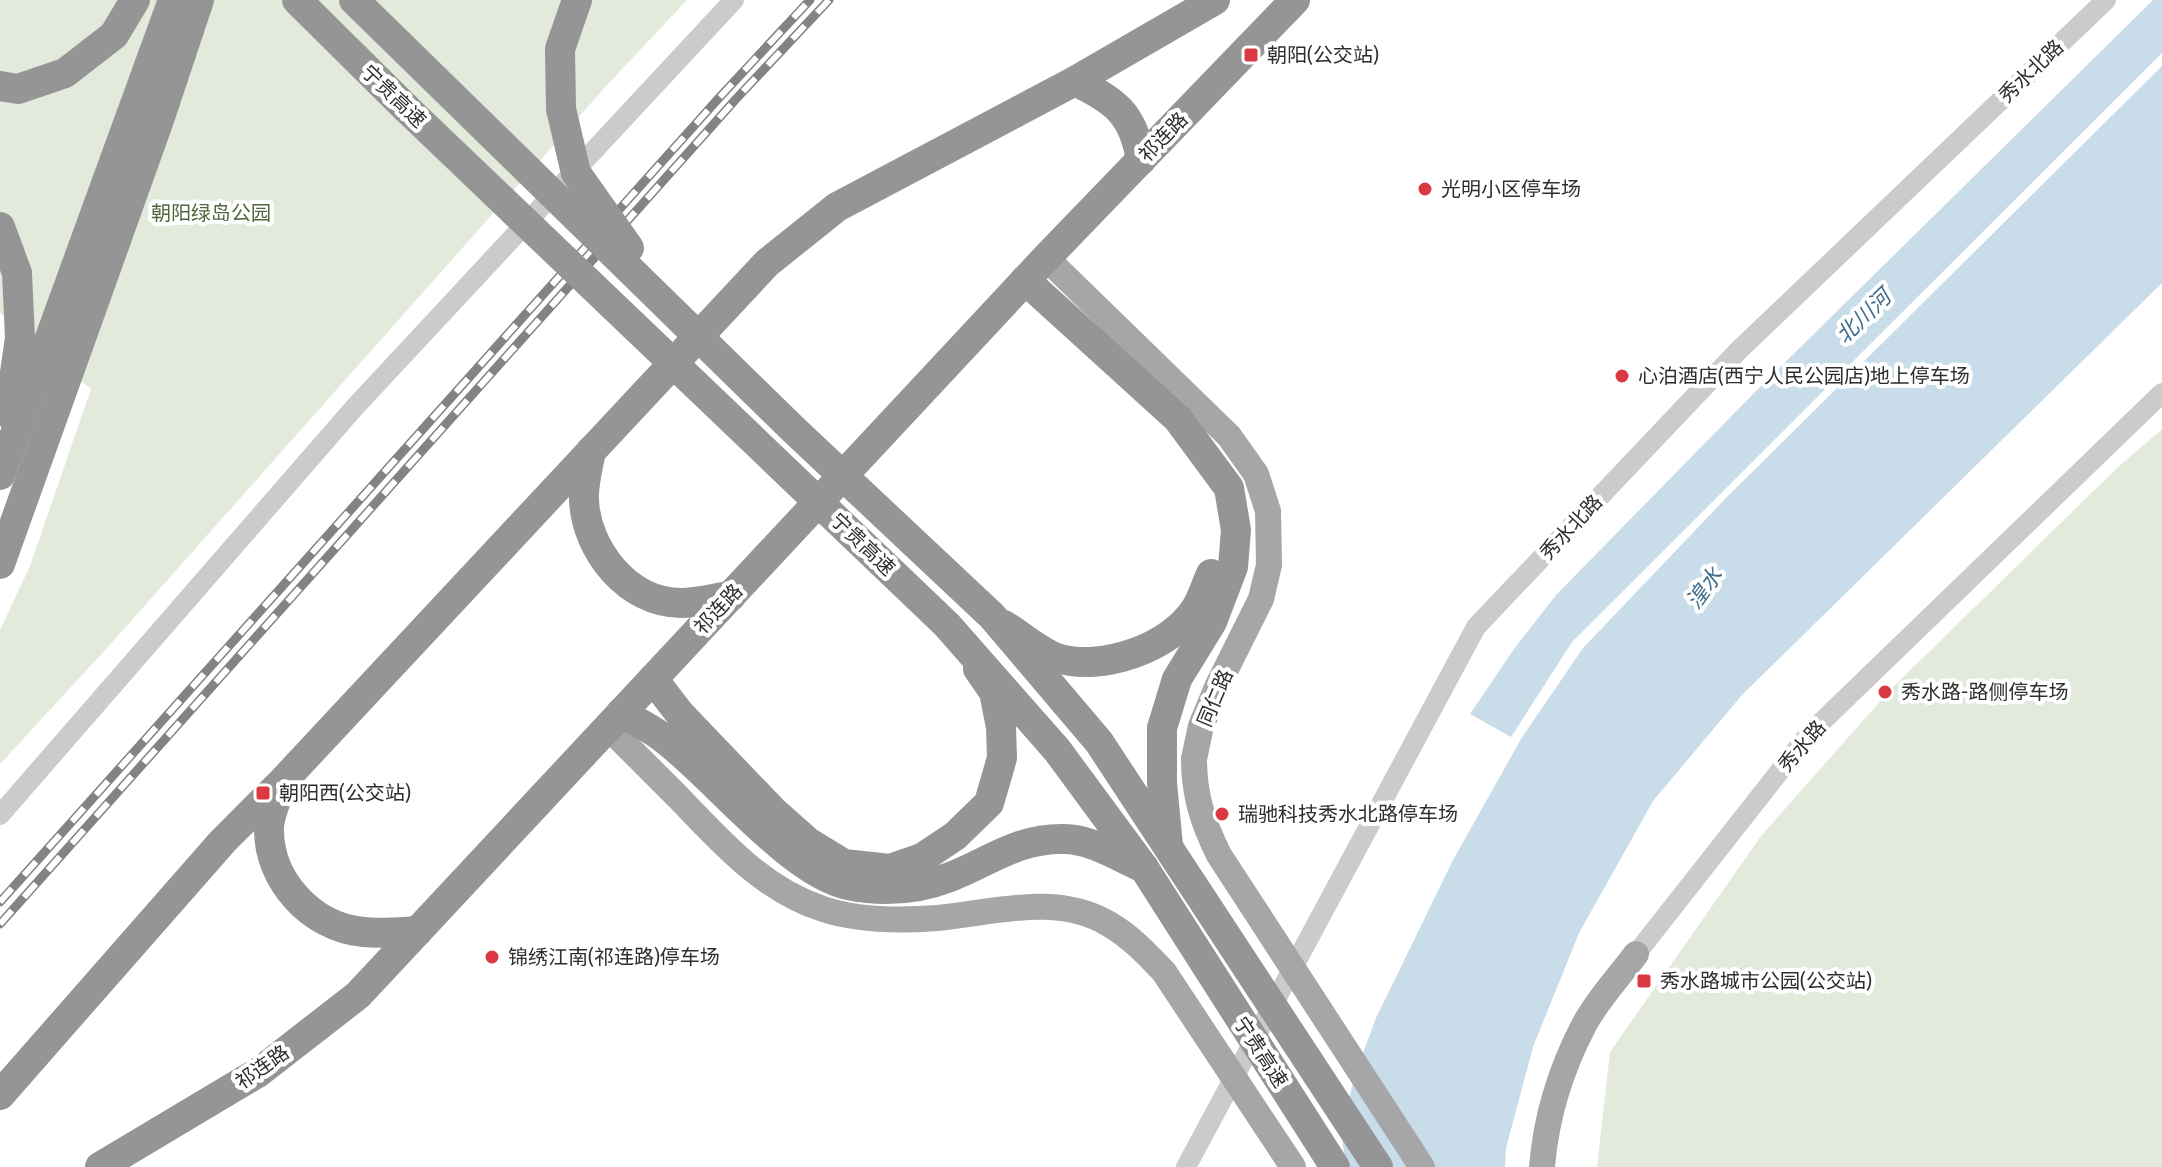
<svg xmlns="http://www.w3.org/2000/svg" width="2162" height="1167" viewBox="0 0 2162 1167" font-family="'Fira Sans Condensed','Noto Sans SC',sans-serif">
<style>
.green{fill:#e3eadc}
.water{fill:#c9dce9}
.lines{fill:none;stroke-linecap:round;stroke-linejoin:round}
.minor{stroke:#cbcbcb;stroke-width:20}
.major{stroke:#a6a6a6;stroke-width:26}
.highway{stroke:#959595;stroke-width:30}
.rail-casing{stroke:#838383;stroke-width:9}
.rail{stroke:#fff;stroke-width:6;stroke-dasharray:18;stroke-linecap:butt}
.major-bridge{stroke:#a6a6a6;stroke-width:26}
.highway-bridge{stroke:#959595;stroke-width:30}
.poi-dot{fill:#db3942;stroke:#fff;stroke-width:3}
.labels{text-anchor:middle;stroke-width:8;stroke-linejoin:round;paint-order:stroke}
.poi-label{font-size:20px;fill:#2e2e2e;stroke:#fff;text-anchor:start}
.street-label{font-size:20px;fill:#2e2e2e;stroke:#fff}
.park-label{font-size:20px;fill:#50673e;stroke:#fff}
.water-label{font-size:22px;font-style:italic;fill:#406d8b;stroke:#fff}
</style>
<rect width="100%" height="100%" fill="#fff"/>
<g class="green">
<polygon points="0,0 687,0 608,84 107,648 0,764 0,630 30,566 91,389 0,313"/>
<polygon points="2162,429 2162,1167 1597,1167 1610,1052 1761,836 1891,689 2117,468"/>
</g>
<g class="water">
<polygon points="2153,0 2162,0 2162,53 1572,642 1511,737 1470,714 1514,649 1556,595 1758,389"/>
<polygon points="2162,66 2162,283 1742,695 1653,801 1579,933 1533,1047 1506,1148 1505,1167 1346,1167 1342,1139 1343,1119 1357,1069 1376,1018 1452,862 1521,739 1583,648 1727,497"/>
</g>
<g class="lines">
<g class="minor">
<polyline points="0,815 354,408 734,0"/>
<polyline points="1636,954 1809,734 2162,393"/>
<polyline points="1186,1167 1476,627 1739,350 2106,0"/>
</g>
<g class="major">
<polyline points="1046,258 1229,436 1256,474 1268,511 1269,565 1261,599 1218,685 1201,726 1194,759"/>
<polyline points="608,727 676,795"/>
<path d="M1542,1167C1546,1117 1561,1069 1584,1025C1597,1000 1619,977 1636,954"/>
</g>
<g class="highway">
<polyline points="297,0 406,108"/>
<path d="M1075,81C1116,102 1133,113 1141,160"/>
<polyline points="0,86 18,89 65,73 114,35 135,0"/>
<polyline points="0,227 17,273 20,338 9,414"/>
<polyline points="1025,280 1178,419 1229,488 1236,530 1233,567 1212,622 1177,679 1162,728 1162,783 1168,846"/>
<path d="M591,451C588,467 583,485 584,500C586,550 628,603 681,603C697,603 715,598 731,596"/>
<polyline points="0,475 173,0"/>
<polyline points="0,564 158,123 199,0"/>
<path d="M1004,625C1019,634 1041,653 1057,658C1101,672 1171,648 1196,608C1202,598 1206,585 1211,574"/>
<polyline points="653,679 680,714 773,811 808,842 844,864 890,869 922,858 955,836 989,803 1002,758 1001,727 994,692 978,669"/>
<path d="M621,713C635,721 651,728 663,738C714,776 789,872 848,885C883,892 917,890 950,877C991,861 1018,838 1064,839C1091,839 1119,857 1144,868"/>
<path d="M281,786C277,799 269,815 269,828C268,880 311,927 363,932C381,934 400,932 418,931"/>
<polyline points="0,1095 223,841 283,781 767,263 837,207 1075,81 1215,0"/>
<polyline points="100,1167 259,1072 358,995 1046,258 1295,0"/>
</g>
<g class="rail-casing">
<g id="rail">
<polyline points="0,902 718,99 810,0"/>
<polyline points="0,924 736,99 829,0"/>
</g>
</g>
<use href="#rail" class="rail"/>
<g class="major-bridge">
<path d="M1194,759C1194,795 1203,823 1219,855L1422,1167"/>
<path d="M676,795C720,840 761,889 823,909C859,921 899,921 937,918C994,913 1056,892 1109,924C1131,937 1147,954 1164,972L1293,1167"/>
</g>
<g class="highway-bridge">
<polyline points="354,0 794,430 992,616 1099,742 1378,1167"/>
<polyline points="577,0 560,49 561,109 576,173 629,248"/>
<polyline points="406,108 947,625 1057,750 1144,868 1335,1167"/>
</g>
</g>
<g class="poi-dot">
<rect x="1243" y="47" width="16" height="16" rx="4"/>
<circle cx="1425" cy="189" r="8"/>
<circle cx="1622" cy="376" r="8"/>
<circle cx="1885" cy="692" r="8"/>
<rect x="255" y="785" width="16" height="16" rx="4"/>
<circle cx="1222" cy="814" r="8"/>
<circle cx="492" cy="957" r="8"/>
<rect x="1636" y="973" width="16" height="16" rx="4"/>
</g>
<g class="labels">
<g class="poi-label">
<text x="1267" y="62">朝阳(公交站)</text>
<text x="1441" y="196">光明小区停车场</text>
<text x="1638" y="383">心泊酒店(西宁人民公园店)地上停车场</text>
<text x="1901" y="699">秀水路-路侧停车场</text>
<text x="279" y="800">朝阳西(公交站)</text>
<text x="1238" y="821">瑞驰科技秀水北路停车场</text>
<text x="508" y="964">锦绣江南(祁连路)停车场</text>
<text x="1660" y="988">秀水路城市公园(公交站)</text>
</g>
<g class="street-label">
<text transform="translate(2031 71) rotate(-44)" y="7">秀水北路</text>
<text transform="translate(394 96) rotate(44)" y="7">宁贵高速</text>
<text transform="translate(1163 137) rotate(-46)" y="7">祁连路</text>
<text transform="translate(1571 527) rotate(-47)" y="7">秀水北路</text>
<text transform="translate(863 544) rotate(44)" y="7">宁贵高速</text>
<text transform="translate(718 609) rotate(-47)" y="7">祁连路</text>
<text transform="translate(1215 698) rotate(-67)" y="7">同仁路</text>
<text transform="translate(1802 746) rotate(-49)" y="7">秀水路</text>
<text transform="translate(1261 1052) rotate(57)" y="7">宁贵高速</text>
<text transform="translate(262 1067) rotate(-35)" y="7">祁连路</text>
</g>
<g class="park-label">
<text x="211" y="220">朝阳绿岛公园</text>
</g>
<g class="water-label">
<text transform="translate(1863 316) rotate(-44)" y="8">北川河</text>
<text transform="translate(1704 588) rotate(-54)" y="8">湟水</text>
</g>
</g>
</svg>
